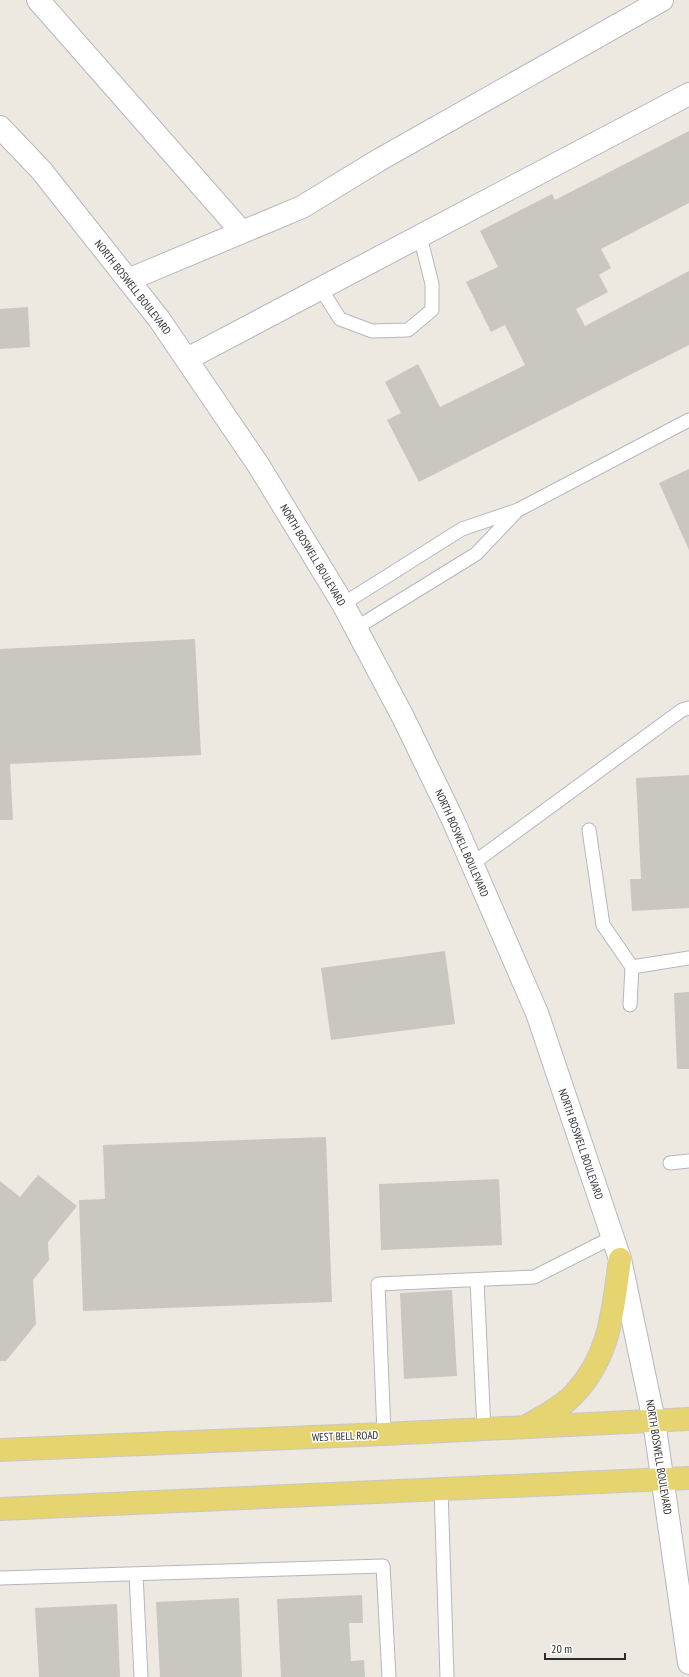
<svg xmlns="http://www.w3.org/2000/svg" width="689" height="1677" font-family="'PT Sans Narrow',sans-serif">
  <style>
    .building { fill: #c9c7bf }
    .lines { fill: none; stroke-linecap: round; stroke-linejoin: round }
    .lane-casing { stroke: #b5b6bf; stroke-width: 15 }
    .street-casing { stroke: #b5b6bf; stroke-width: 24 }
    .secondary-casing { stroke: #b5b6bf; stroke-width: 24 }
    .primary-casing { stroke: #c8c8c8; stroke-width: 24 }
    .lane { stroke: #fff; stroke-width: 13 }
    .street { stroke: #fff; stroke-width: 22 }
    .secondary { stroke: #fff; stroke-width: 22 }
    .primary { stroke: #e5d46f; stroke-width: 22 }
    .labels { text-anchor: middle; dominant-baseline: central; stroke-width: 3; stroke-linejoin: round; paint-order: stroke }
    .street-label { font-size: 11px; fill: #2d2d2d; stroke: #fff }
  </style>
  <rect width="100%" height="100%" fill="#ede9e1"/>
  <path class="building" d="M689,131V203L601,249L611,268L599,275L608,292L576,309L585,326L689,271V345L419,482L387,420L401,413L385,382L418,364L440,407L525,365L505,325L491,332L466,282L498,267L480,231L552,194L555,200Z
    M28,307L30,347L0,349V309Z
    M689,469V550L659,483Z
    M195,639L201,755L10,764L13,820H0V649Z
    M689,775V908L632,911L630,879H641L636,778Z
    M445,951L455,1024L331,1040L321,968Z
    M689,992V1069H677L674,993Z
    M326,1137L332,1302L83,1311L79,1200L105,1199L103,1145Z
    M38,1175L77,1206L48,1242L49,1260L33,1280L36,1324L6,1361H0V1181L20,1197Z
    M499,1179L502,1245L381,1250L379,1184Z
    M452,1290L457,1376L404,1379L400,1293Z
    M362,1595L363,1623H349L351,1661L364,1660L365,1677H281L277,1599Z
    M239,1598L242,1677H160L156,1602Z
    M117,1604L120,1677H39L35,1608Z"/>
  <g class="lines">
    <defs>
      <path id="lane" d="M321,289L340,319L372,331L408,330L432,310V284L420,236
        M343,604L462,529L518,510L689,420
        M356,628L476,554L515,513
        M589,830L603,925L632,967
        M472,864L682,710L689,708
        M630,1005L632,967L689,958
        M670,1163L689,1161
        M477,1280L484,1430
        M384,1434L378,1284L534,1277L613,1237
        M441,1489L447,1677
        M136,1574L141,1677
        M0,1578L383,1566L389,1677"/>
      <path id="street" d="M38,0L242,232
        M128,280L302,207L379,160L662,0
        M187,359L689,94"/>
      <path id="secondary" d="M0,127L41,170L159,319L259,466L343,604L403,717L453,820L537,1013L620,1259L654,1421L689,1663"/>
      <path id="primary" d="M527,1426C543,1416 563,1407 575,1393C611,1355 613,1308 620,1259
        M0,1450L384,1434L689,1419
        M0,1509L689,1478"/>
    </defs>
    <use href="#lane" class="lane-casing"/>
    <use href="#street" class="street-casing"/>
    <use href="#secondary" class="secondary-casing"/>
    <use href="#primary" class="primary-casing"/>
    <use href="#lane" class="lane"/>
    <use href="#street" class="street"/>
    <use href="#secondary" class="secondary"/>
    <use href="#primary" class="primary"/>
  </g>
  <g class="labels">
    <g class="street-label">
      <text transform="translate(133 287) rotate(52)">NORTH BOSWELL BOULEVARD</text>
      <text transform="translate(313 555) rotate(59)">NORTH BOSWELL BOULEVARD</text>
      <text transform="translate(462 843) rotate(66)">NORTH BOSWELL BOULEVARD</text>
      <text transform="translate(581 1144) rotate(71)">NORTH BOSWELL BOULEVARD</text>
      <text transform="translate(345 1436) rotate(-2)">WEST BELL ROAD</text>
      <text transform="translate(659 1457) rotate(81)">NORTH BOSWELL BOULEVARD</text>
    </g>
  </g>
  <path d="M545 1653v6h80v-6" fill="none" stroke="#2d2d2d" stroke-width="2"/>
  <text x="551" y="1653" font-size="12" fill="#2d2d2d" stroke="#ffffff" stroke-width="3" paint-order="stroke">20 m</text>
</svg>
